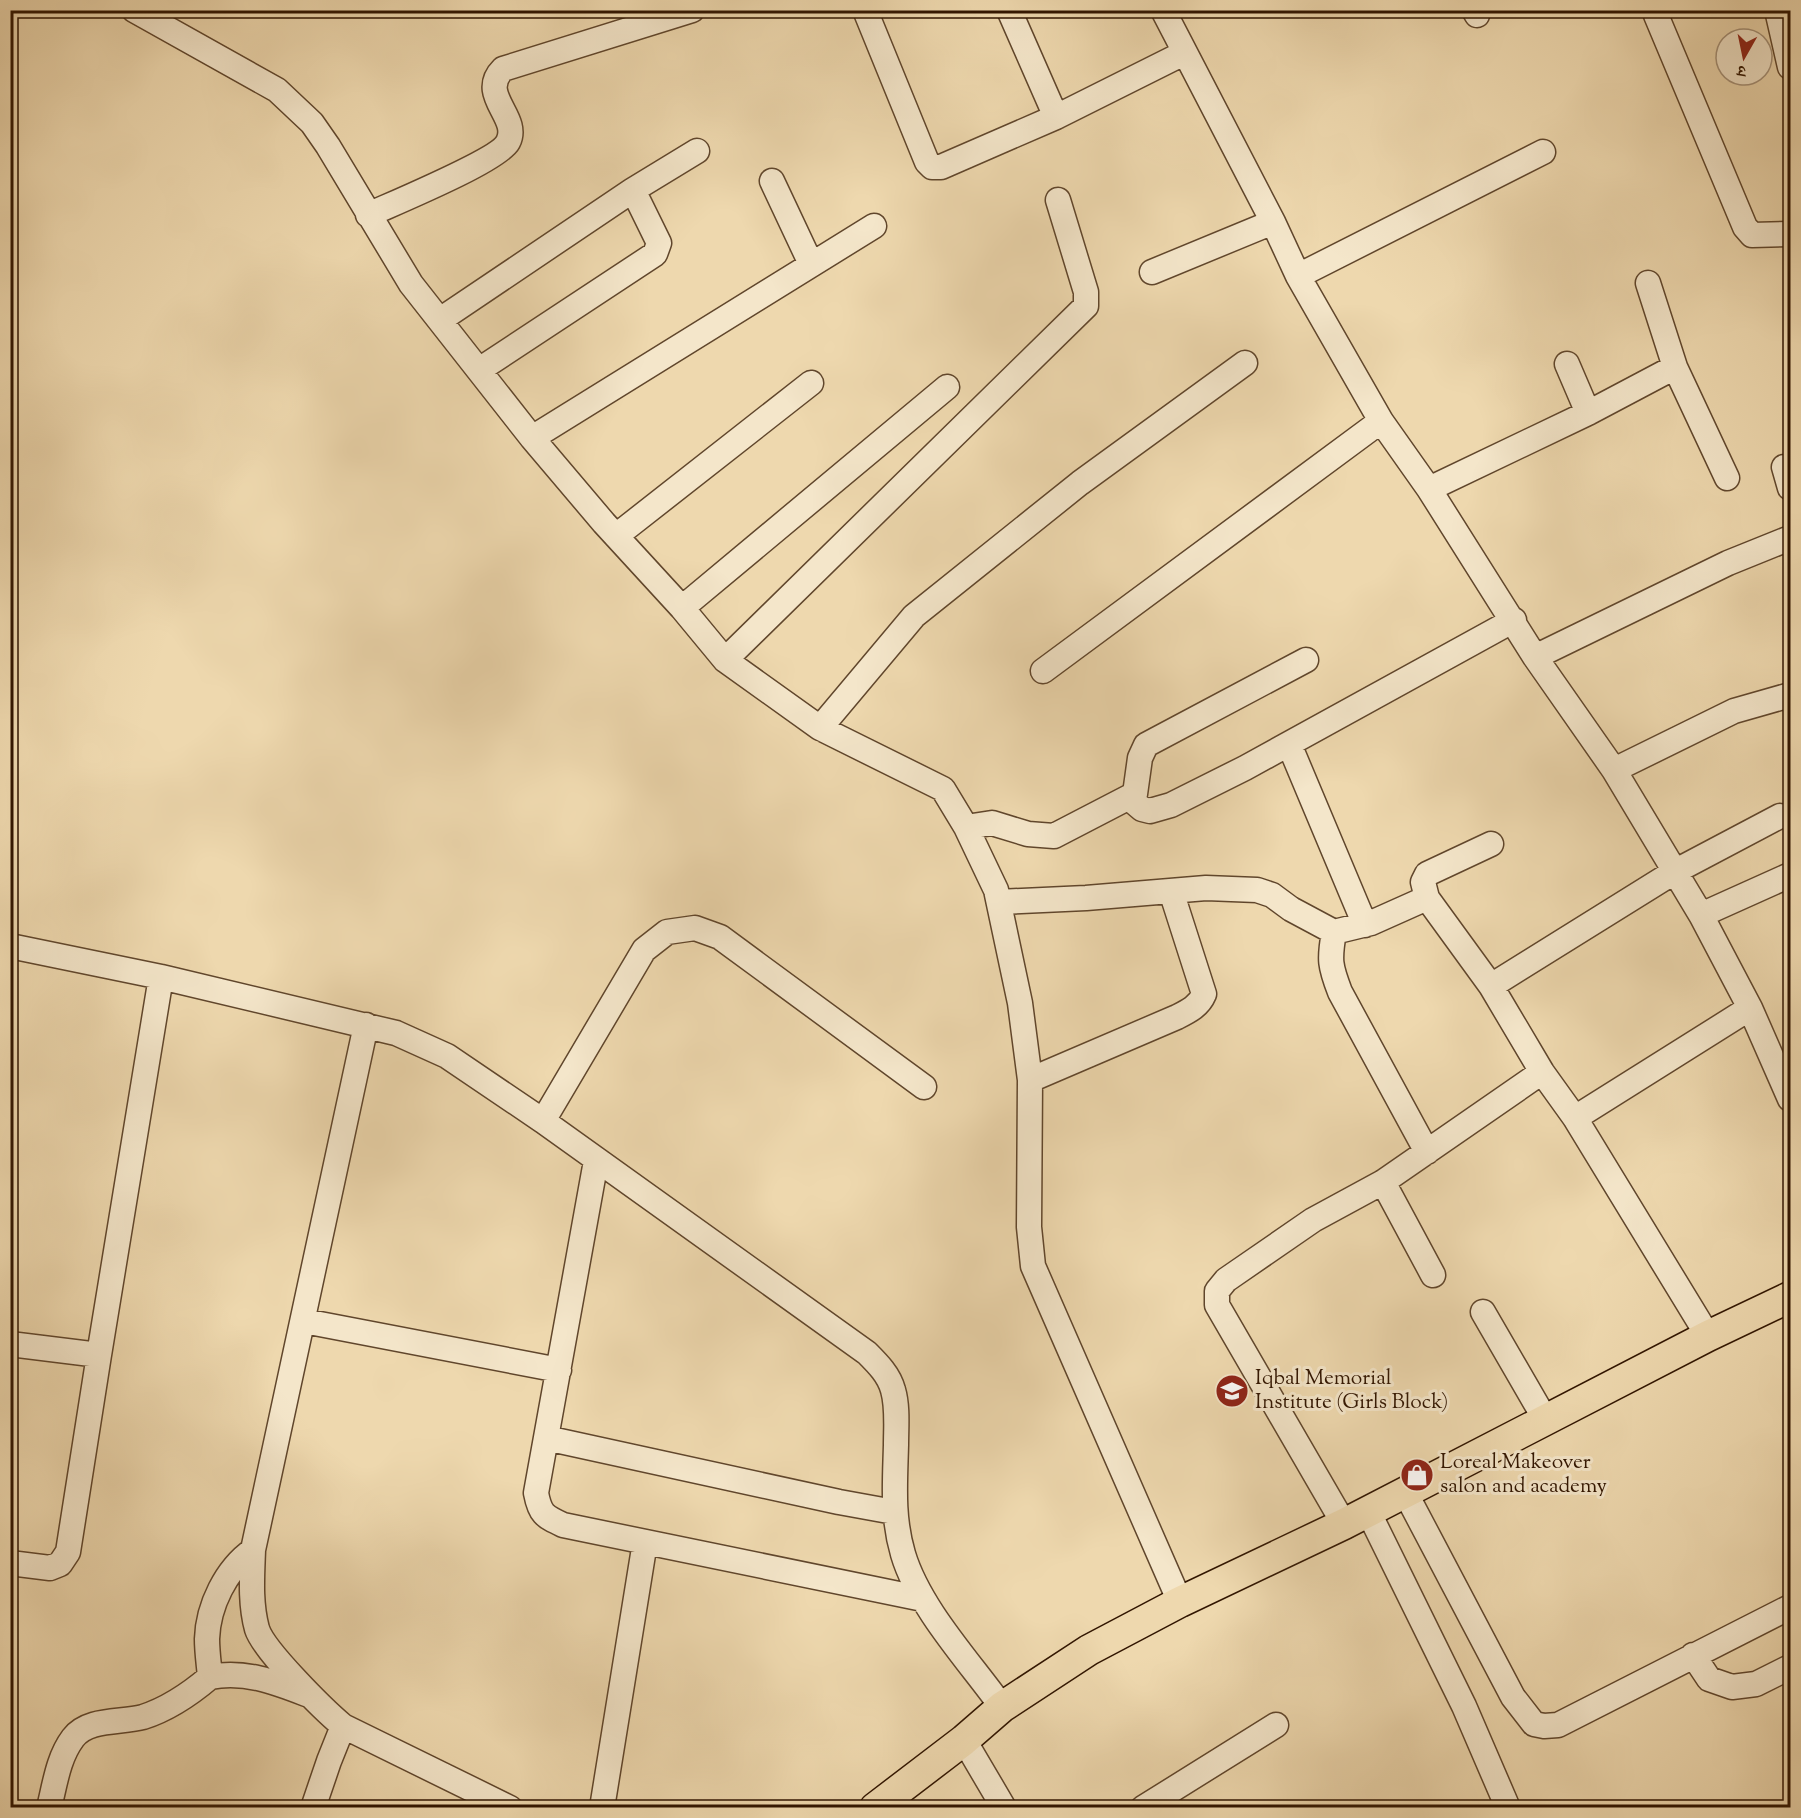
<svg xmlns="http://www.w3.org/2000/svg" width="1801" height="1818" font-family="'Sorts Mill Goudy','Noto Serif Devanagari',serif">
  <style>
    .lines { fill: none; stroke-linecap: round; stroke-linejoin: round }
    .minor-casing { stroke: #60462c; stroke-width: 27 }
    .major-casing { stroke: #311500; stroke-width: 33 }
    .minor { stroke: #f4e6ca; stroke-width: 24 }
    .major { stroke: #eed8ae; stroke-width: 30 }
    .labels { text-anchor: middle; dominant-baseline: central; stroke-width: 6; stroke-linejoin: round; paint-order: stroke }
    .poi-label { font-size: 21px; fill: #311500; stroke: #f4e6ca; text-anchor: start }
  </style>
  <rect width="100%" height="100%" fill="#eed8ae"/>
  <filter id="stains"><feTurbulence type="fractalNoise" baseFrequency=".00333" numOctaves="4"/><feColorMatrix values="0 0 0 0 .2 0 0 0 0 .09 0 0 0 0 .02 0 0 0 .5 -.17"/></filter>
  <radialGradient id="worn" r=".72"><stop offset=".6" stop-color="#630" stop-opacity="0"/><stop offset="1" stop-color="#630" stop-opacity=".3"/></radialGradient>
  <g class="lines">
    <defs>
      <path id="minor" d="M134,10L277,90L312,123L328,146L411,284L532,438L604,523L682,608L725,660L820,728L943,789L966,827L996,890L1020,1003L1030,1080L1029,1227L1033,1266L1180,1602
        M865,10L927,162L932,167H941L1056,117L1184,53
        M1009,10L1056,117
        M1163,10L1273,222L1298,276L1381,421L1429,489L1535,657L1614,770L1701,915L1750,1008L1790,1099
        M1474,10L1477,15
        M1777,10L1790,67
        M1656,15L1745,227L1752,235L1790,234
        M772,181L811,264
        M368,215C392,204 499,160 508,142C521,117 477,95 503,69L692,10
        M1152,272L1273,222
        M1298,276L1543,152
        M440,320L633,190L697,151
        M1567,364L1588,413
        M1675,367L1727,478
        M479,370L655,254L659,243L633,190
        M532,438L874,226
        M1784,467L1790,488
        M1429,489L1588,413L1675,367L1648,283
        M616,536L811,383
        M682,608L947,387
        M1535,657L1728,563L1790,538
        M725,660L1086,306V292L1058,200
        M1043,671L1381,421
        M820,728L914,616L1080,483L1245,363
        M1289,744L1365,925
        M1614,770L1734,711L1790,695
        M1129,798L1142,809L1150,811L1171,805L1245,768L1514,620
        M966,827L992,823L1028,834L1054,836L1135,794L1140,758L1146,745L1306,660
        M1491,844L1427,874L1423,882L1427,898L1491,986L1542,1072L1575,1118L1708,1336
        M999,902L1086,898L1206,888L1257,890L1272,895L1291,909L1334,932L1371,923L1427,898
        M1701,915L1790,875
        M1334,932C1329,960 1330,966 1340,992L1427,1152
        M10,946L161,977
        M1491,986L1674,872L1780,816
        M366,1025L253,1550C252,1577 250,1603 257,1629C264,1651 324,1710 343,1726L510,1808
        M1030,1080L1177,1017C1189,1011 1199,1006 1204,994L1171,891
        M1575,1118L1750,1008
        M543,1121L644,950L667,932L695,928L720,937L924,1087
        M596,1161L536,1493C540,1514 544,1516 563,1525L923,1599
        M1383,1182L1433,1275
        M1483,1312L1545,1419
        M304,1321L559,1370
        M10,1344L99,1355L161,977L396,1033L447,1056L543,1121L867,1353C878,1364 889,1375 893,1390C898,1407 896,1427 896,1445C895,1483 892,1517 903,1554C919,1608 969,1661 1002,1707
        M546,1438L839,1502L894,1512
        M1405,1492L1513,1697L1534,1724L1544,1726L1558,1725L1790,1607
        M1368,1511L1464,1706L1508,1808
        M1344,1524L1217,1305V1291L1226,1280L1313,1220L1383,1182L1542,1072
        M10,1563L50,1568L60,1564L68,1552L99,1355
        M1693,1655L1709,1679L1732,1687L1756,1684L1790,1667
        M210,1677C244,1670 275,1682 306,1694
        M964,1740L1004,1808
        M49,1808C55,1784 58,1758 73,1738C88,1718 121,1723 143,1717C168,1709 190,1694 210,1677C209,1665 207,1652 207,1639C208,1606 226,1569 253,1550
        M313,1808L329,1761L343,1726
        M602,1808L645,1542
        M1143,1808L1276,1725"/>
      <path id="major" d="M875,1808L964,1740L1002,1707L1089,1650L1180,1602L1344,1524L1708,1336L1790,1297"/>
    </defs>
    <use href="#minor" class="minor-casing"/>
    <use href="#major" class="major-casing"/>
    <use href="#minor" class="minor"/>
    <use href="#major" class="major"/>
  </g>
  <defs>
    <symbol id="school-disc" viewBox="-11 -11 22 22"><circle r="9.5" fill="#8f2418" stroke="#f4e6ca"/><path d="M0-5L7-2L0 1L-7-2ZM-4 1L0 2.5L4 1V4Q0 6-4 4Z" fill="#fff"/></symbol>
    <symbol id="shop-disc" viewBox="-11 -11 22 22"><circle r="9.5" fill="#8f2418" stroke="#f4e6ca"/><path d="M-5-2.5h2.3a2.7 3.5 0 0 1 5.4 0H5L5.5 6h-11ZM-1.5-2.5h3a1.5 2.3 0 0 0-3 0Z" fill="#fff"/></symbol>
  </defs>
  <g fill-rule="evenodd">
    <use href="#school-disc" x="1213" y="1372" width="38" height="38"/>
    <use href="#shop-disc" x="1398" y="1456" width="38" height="38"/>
  </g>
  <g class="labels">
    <g class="poi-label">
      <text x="1255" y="1379">Iqbal Memorial<tspan x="1255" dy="24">Institute (Girls Block)</tspan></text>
      <text x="1440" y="1463">Loreal Makeover<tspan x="1440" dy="24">salon and academy</tspan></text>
    </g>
  </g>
  <rect width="1801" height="1818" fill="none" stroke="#eed8ae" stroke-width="36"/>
  <rect x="12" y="12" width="1777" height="1794" fill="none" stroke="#311500" stroke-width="3"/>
  <rect x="18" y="18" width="1765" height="1782" fill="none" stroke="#311500" stroke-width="1.5"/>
  <g transform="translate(1744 57) rotate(189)"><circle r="28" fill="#f4e6ca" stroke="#a69279" stroke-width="1.5"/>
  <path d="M0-4.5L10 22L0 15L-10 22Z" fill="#8f2418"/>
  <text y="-9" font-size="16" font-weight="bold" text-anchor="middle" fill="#311500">उ</text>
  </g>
  <rect width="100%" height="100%" filter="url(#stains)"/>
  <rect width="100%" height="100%" fill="url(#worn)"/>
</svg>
